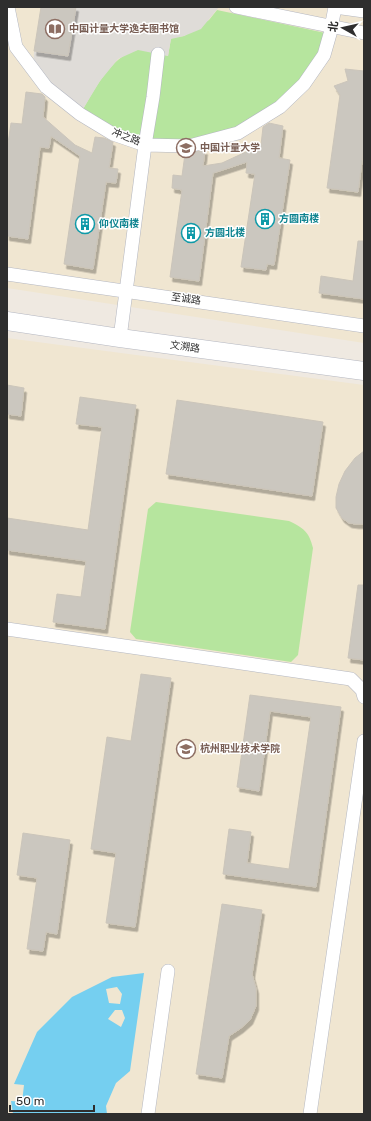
<svg xmlns="http://www.w3.org/2000/svg" width="371" height="1121" font-family="Rubik,'Noto Sans SC',sans-serif">
  <style>
    .education { fill: #f0e6d1 }
    .green { fill: #b6e59e }
    .plaza { fill: #dfdcd8 }
    .water { fill: #75cff0; fill-rule: evenodd }
    .building { fill: #cbc7bf; stroke: #cbc5ba; filter: url(#shadow) }
    .lines { fill: none; stroke-linecap: round; stroke-linejoin: round }
    .street-casing { stroke: #b4b7c1; stroke-width: 14 }
    .secondary-casing { stroke: #b4b7c1; stroke-width: 19 }
    .street { stroke: #fff; stroke-width: 13 }
    .secondary { stroke: #fff; stroke-width: 18 }
    .labels { text-anchor: middle; dominant-baseline: central; stroke-width: 3; stroke-linejoin: round; paint-order: stroke }
    .education-label { font-size: 10px; font-weight: bold; fill: #785e54; stroke: #fff; text-anchor: start }
    .street-label { font-size: 10px; fill: #2e2e2e; stroke: #fff }
    .culture-label { font-size: 10px; font-weight: bold; fill: #0d838f; stroke: #fff; text-anchor: start }
  </style>
  <defs>
    <filter id="shadow"><feDropShadow dx="2.5" dy="4.5" stdDeviation="0" flood-color="#0004"/></filter>
  </defs>
  <rect width="100%" height="100%" fill="#efe9e1"/>
  <path class="education" d="M7,7H364V343L7,288Z
    M7,338L364,385V1114H7Z"/>
  <path class="green" d="M217,10L330,34L304,84L238,133L189,146L145,145L80,114C93,93 111,55 137,50C144,49 161,54 168,56L171,38L184,36L209,20Z
    M156,502L289,521C304,528 309,532 313,548L298,655L291,662L136,639L130,632L148,509Z"/>
  <path class="plaza" d="M76,7H219L201,29L184,36L171,39L168,56L138,50L118,59L100,81L80,114L33,70L34,51L68,56Z"/>
  <path class="water" d="M144,973L130,1071L116,1083L106,1106L107,1114H13L11,1101L22,1102L24,1085L14,1084L37,1032L72,997L112,977ZM117,987L122,994L120,1004L109,1003L106,989ZM115,1010H122L125,1018L121,1027L108,1019Z"/>
  <path class="building" d="M41,7H76L68,56L34,51Z
    M345,69L364,71V146L358,192L327,188L340,95L334,86L348,81Z
    M26,92L42,94L45,97L43,117L75,145L92,153L95,137L104,138L113,142L109,168L118,169L116,183L106,182L93,269L64,264L80,156L51,136L49,148L40,147L28,239L7,236V150L11,123L22,124Z
    M269,123L283,126L279,158L290,160L274,265L267,264L266,270L241,267L255,174L246,173L247,162L213,173L199,281L170,277L182,190L172,188L173,175L182,176L185,154L205,150L203,166L222,163L261,145L263,127Z
    M358,241H364V299L319,293L321,276L353,281Z
    M7,385L24,388L21,416L7,414Z
    M80,397L136,405L105,629L53,622L57,594L81,597L86,561L7,550V518L88,530L102,427L76,424Z
    M177,400L323,422L312,496L166,474Z
    M364,451V524H356L349,523L342,518L336,508V497L339,484L345,471L355,458Z
    M358,585H364V660L348,658Z
    M141,674L171,678L135,927L106,923L116,853L91,849L107,737L131,741Z
    M250,695L341,707L316,887L223,874L229,829L251,832L247,863L289,869L311,717L270,711L259,791L237,787Z
    M23,833L70,840L57,934L46,932L43,951L27,949L37,878L17,875Z
    M222,904L262,910L252,974L256,989V1006L250,1020L241,1028L229,1036L222,1078L196,1074Z"/>
  <g class="lines">
    <defs>
      <path id="street" d="M8,7L16,47L46,87L80,114L113,134L145,145L189,146L238,133L280,107L304,84L324,55L330,34L335,7
        M236,7L364,33
        M335,7L364,11
        M7,274L364,326
        M120,338L145,145L153,97L158,54
        M7,629L351,679L362,690L364,697
        M148,1114L168,971
        M310,1114L364,741"/>
      <path id="secondary" d="M7,321L120,338L364,371"/>
    </defs>
    <use href="#street" class="street-casing"/>
    <use href="#secondary" class="secondary-casing"/>
    <use href="#street" class="street"/>
    <use href="#secondary" class="secondary"/>
  </g>
  <defs>
    <symbol id="library-ring" viewBox="-11 -11 22 22"><circle r="9.5" fill="#fff" stroke="#8d6e63" stroke-width="1.5"/><path d="M-6-4Q-3-5.5-.7-3.5V5Q-3 3-6 4ZM6-4Q3-5.5 .7-3.5V5Q3 3 6 4Z" fill="#8d6e63"/></symbol>
    <symbol id="university-ring" viewBox="-11 -11 22 22"><circle r="9.5" fill="#fff" stroke="#8d6e63" stroke-width="1.5"/><path d="M0-5L7-2L0 1L-7-2ZM-4 1L0 2.5L4 1V4Q0 6-4 4Z" fill="#8d6e63"/></symbol>
    <symbol id="building-ring" viewBox="-11 -11 22 22"><circle r="9.5" fill="#fff" stroke="#0f9aa8" stroke-width="1.5"/><path d="M-4-6H4V6H1V3H-1V6H-4ZM-2.5-4.3h1.7v1.8h-1.7ZM.8-4.3h1.7v1.8H.8ZM-2.5-1h1.7V.8h-1.7ZM.8-1h1.7V.8H.8Z" fill="#0f9aa8"/></symbol>
  </defs>
  <g fill-rule="evenodd">
    <use href="#library-ring" x="44" y="18" width="22" height="22"/>
    <use href="#university-ring" x="175" y="137" width="22" height="22"/>
    <use href="#building-ring" x="254" y="208" width="22" height="22"/>
    <use href="#building-ring" x="74" y="213" width="22" height="22"/>
    <use href="#building-ring" x="180" y="222" width="22" height="22"/>
    <use href="#university-ring" x="175" y="738" width="22" height="22"/>
  </g>
  <g class="labels">
    <g class="education-label">
      <text x="69" y="29">中国计量大学逸夫图书馆</text>
      <text x="200" y="148">中国计量大学</text>
      <text x="200" y="749">杭州职业技术学院</text>
    </g>
    <g class="street-label">
      <text transform="translate(126 137) rotate(21)">冲之路</text>
      <text transform="translate(186 299) rotate(8)">至诚路</text>
      <text transform="translate(185 347) rotate(8)">文溯路</text>
    </g>
    <g class="culture-label">
      <text x="279" y="219">方圆南楼</text>
      <text x="99" y="224">仰仪南楼</text>
      <text x="205" y="233">方圆北楼</text>
    </g>
  </g>
  <rect width="371" height="1121" fill="none" stroke="#2e2e2e" stroke-width="16"/>
  <g transform="translate(343 28) rotate(278)" stroke="#ffffff" stroke-width="3" paint-order="stroke">
  <path d="M0-3L7 15L0 10L-7 15Z" fill="#2e2e2e"/>
  <text y="-6" font-size="11" font-weight="bold" text-anchor="middle" fill="#2e2e2e">北</text>
  </g>
  <path d="M10 1105v6h84v-6" fill="none" stroke="#2e2e2e" stroke-width="2"/>
  <text x="16" y="1105" font-size="12" fill="#2e2e2e" stroke="#ffffff" stroke-width="3" paint-order="stroke">50 m</text>
</svg>
